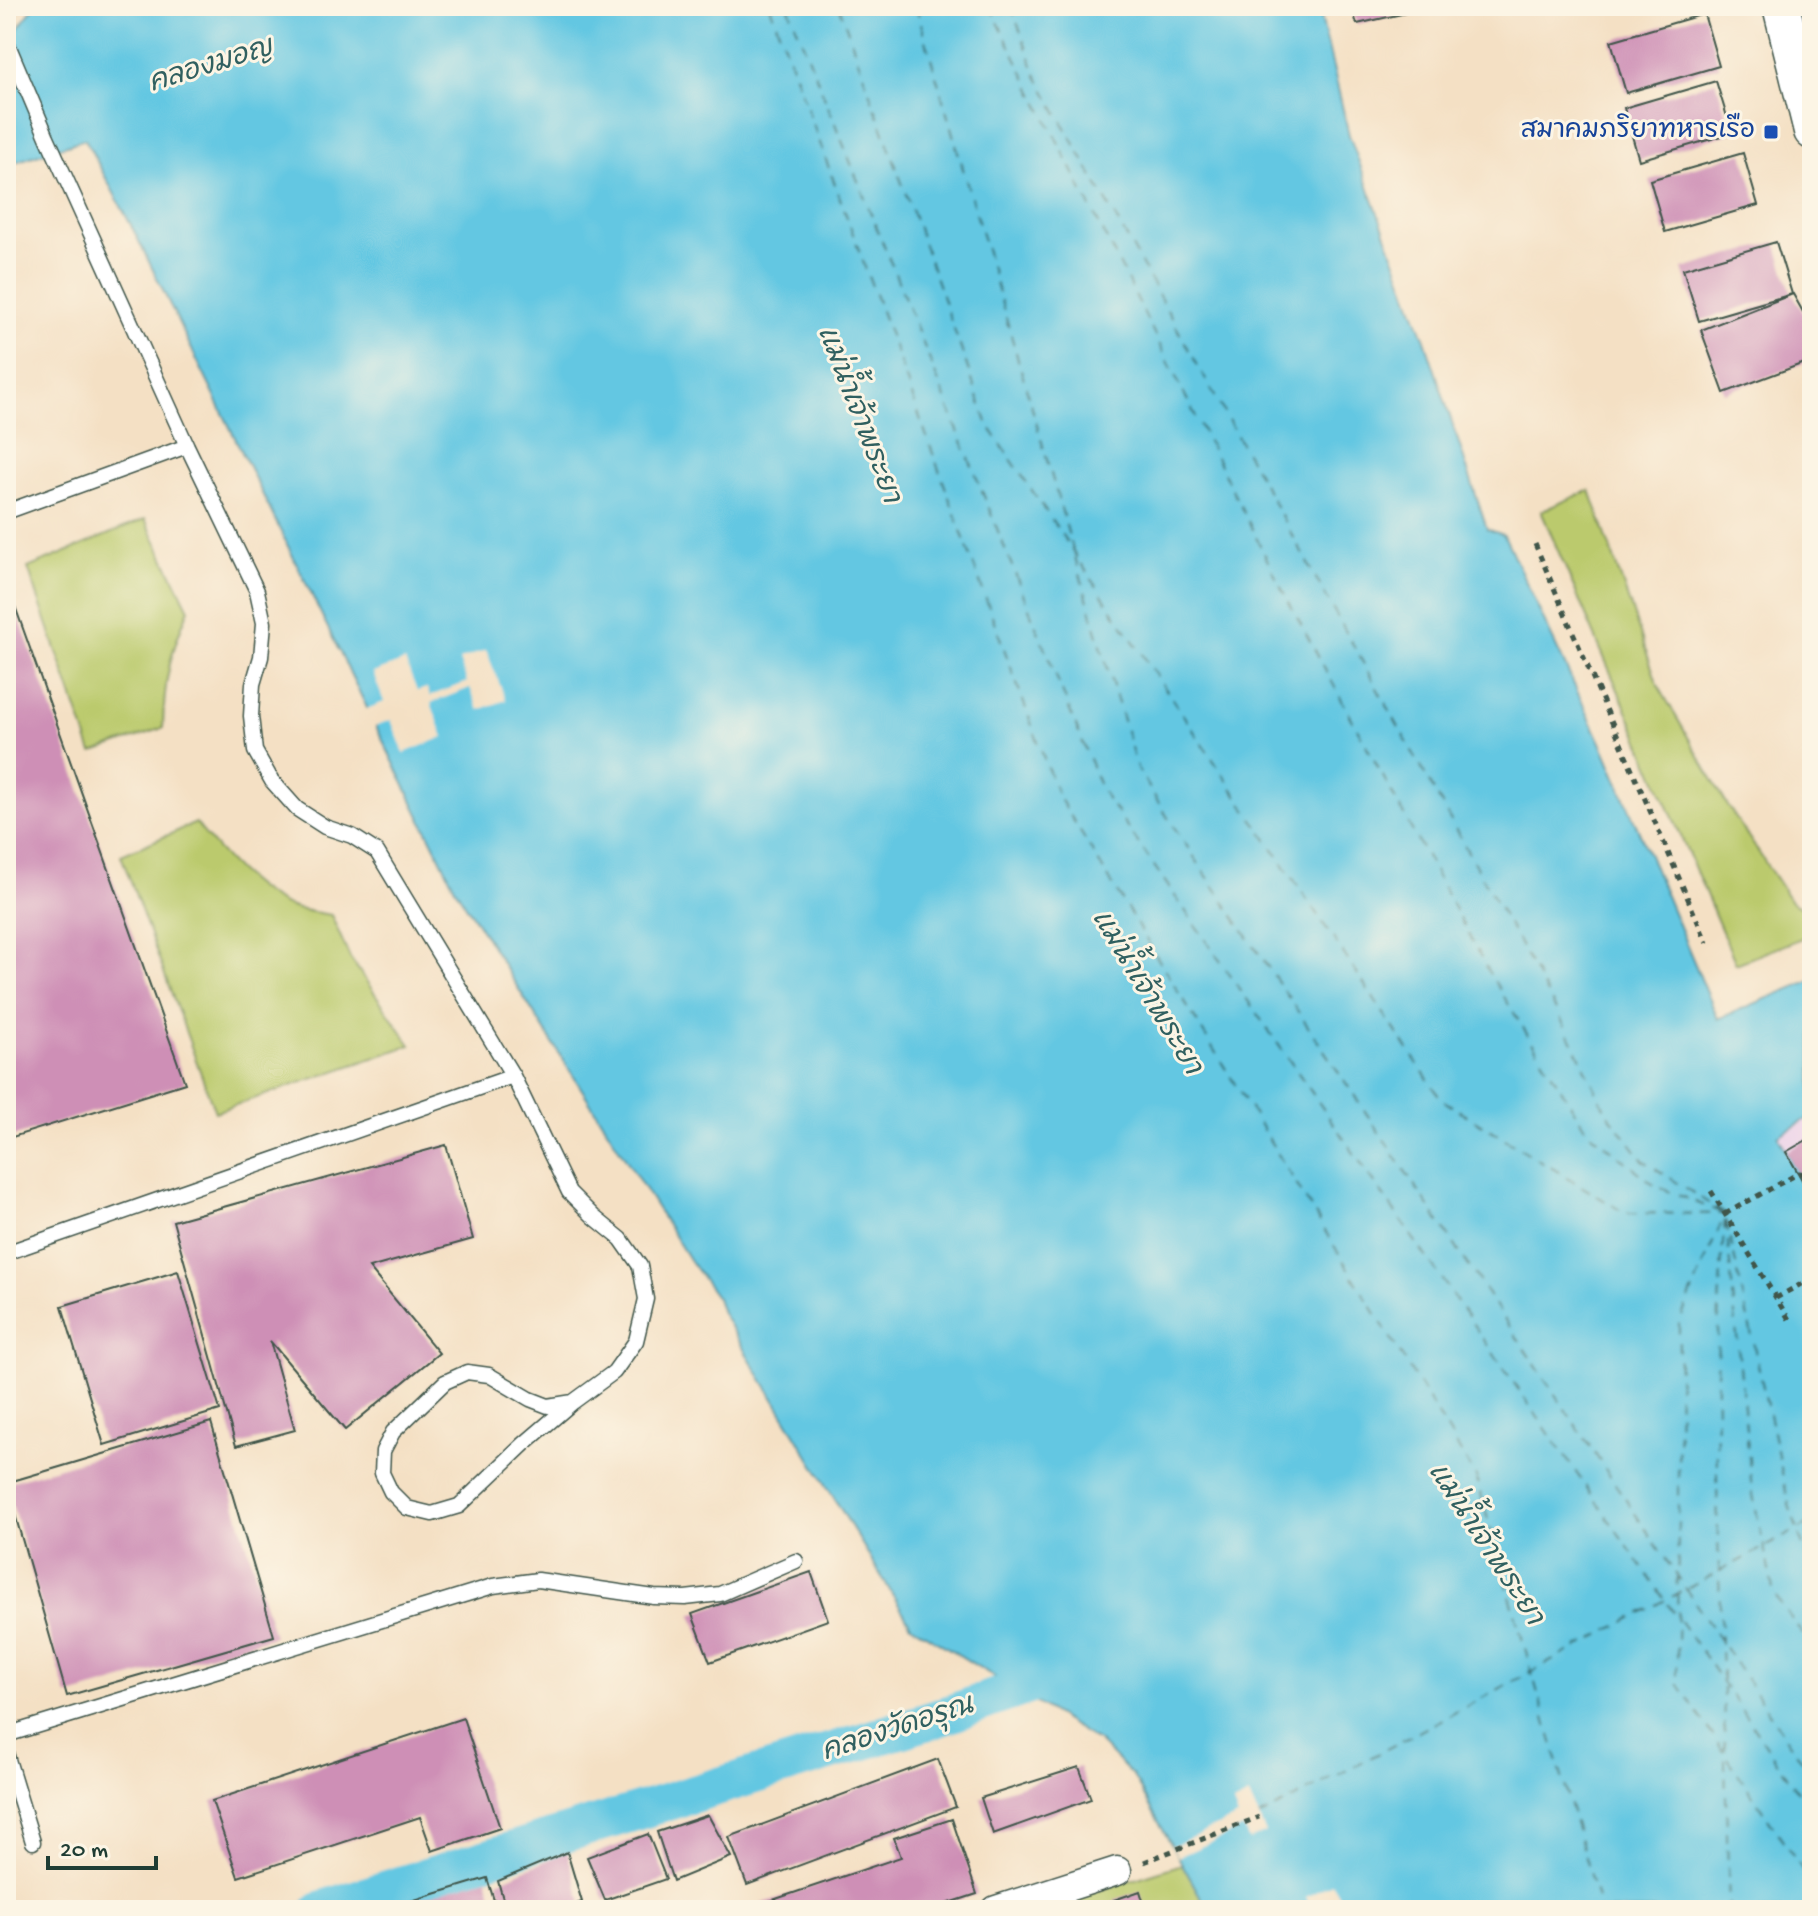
<svg xmlns="http://www.w3.org/2000/svg" width="1818" height="1916" font-family="'Gochi Hand','Playpen Sans Thai',sans-serif">
  <style>
    .built { fill: #ecd1ea }
    .green { fill: #bbca6d; stroke: #6d8450; stroke-width: 2 }
    .water { fill: #64c7e2; stroke: #42828b; stroke-width: 2 }
    .pier { fill: #f4e0c4 }
    .lines { fill: none; stroke-linecap: round; stroke-linejoin: round }
    .canal { stroke: #64c7e2; stroke-width: 38 }
    .ferry { stroke: #306060; stroke-width: 2; stroke-dasharray: 10 8; stroke-linecap: butt }
    .building { fill: #ce8fb6 }
    .service-casing { stroke: #3f554a; stroke-width: 17 }
    .minor-casing { stroke: #3f554a; stroke-width: 31 }
    .tertiary-casing { stroke: #3f554a; stroke-width: 39 }
    .path { stroke: #3f554a; stroke-width: 5; stroke-dasharray: 6 6; stroke-linecap: butt }
    .service { stroke: #fff; stroke-width: 14 }
    .minor { stroke: #fff; stroke-width: 28 }
    .tertiary { stroke: #fff; stroke-width: 36 }
    .transit-dot { fill: #1a4fb4; stroke: #fcf5e5; stroke-width: 3 }
    .labels { text-anchor: middle; dominant-baseline: central; stroke-width: 6; stroke-linejoin: round; paint-order: stroke }
    .transit-label { font-size: 26px; fill: #164399; stroke: #fcf5e5; text-anchor: end }
    .water-label { font-size: 28px; font-style: italic; fill: #306060; stroke: #fcf5e5 }
  </style>
  <rect width="100%" height="100%" fill="#fcf5e5"/>
  <filter id="ink" filterUnits="userSpaceOnUse"><feTurbulence type="fractalNoise" baseFrequency=".0125" numOctaves="2"/><feDisplacementMap in="SourceGraphic" scale="16" xChannelSelector="R" yChannelSelector="G"/><feConvolveMatrix kernelMatrix="1 2 1 2 8 2 1 2 1" color-interpolation-filters="sRGB"/></filter>
  <filter id="wash" filterUnits="userSpaceOnUse"><feTurbulence type="fractalNoise" baseFrequency=".006" numOctaves="4" result="noise"/><feDisplacementMap in="SourceGraphic" scale="32" xChannelSelector="R" yChannelSelector="G"/><feGaussianBlur stdDeviation="1.8" result="paint"/><feColorMatrix in="noise" values="0 0 0 0 0 0 0 0 0 0 0 0 0 0 0 0 0 1.4 0 .05"/><feComposite in="paint" operator="in"/></filter>
  <g filter="url(#wash)">
    <rect width="100%" height="100%" fill="#f4e0c4"/>
    <path class="built" d="M1812,1116V1197L1778,1136Z"/>
    <path class="green" d="M1590,490L1658,685L1726,803L1792,903L1812,913V934L1736,964L1541,511Z
      M145,519L189,609C170,652 164,681 163,728L92,753L28,568Z
      M196,823C219,853 252,891 288,906C300,911 317,912 331,915L350,958L411,1045L215,1112L121,855Z
      M1182,1864L1208,1910H1038Z"/>
    <path class="water" d="M35,6H1339L1340,10L1321,17L1349,135L1425,340L1487,529L1504,535L1605,751L1718,1019L1811,980L1812,983V1116L1778,1136L1812,1197V1910H1208L1133,1776L1099,1742L911,1625L722,1313L717,1298L690,1261L455,888L131,225L85,139L6,165V44Z"/>
    <path class="pier" d="M486,650L506,700L479,710L470,688L431,703L444,737L404,753L391,720L372,727L364,710L384,702L373,673L405,661L417,691L427,688L430,696L467,682L459,660Z
      M1249,1796L1266,1833L1249,1840L1243,1828L1178,1857L1172,1846L1238,1817L1233,1804Z
      M1332,1883L1346,1910H1312L1306,1897Z"/>
    <g class="lines">
      <path class="canal" d="M320,1910L935,1719L1064,1673"/>
      <path class="ferry" d="M770,6L1057,794L1476,1477L1600,1910
        M788,6L1102,791L1676,1616
        M839,6L988,425L1442,1100L1625,1213L1725,1214L1679,1323L1677,1682L1812,1884
        M916,6L1073,550
        M990,6L1283,591L1488,971L1586,1129L1656,1186L1720,1212
        M1011,6L1037,76L1567,1030L1606,1111L1643,1160L1725,1214L1789,1505L1812,1572
        M1075,557L1137,768L1170,821L1812,1777
        M1726,1223L1752,1490L1774,1594L1812,1648
        M1680,1621L1812,1812
        M1722,1680C1718,1526 1711,1373 1725,1219
        M1723,1687L1729,1910
        M1259,1817L1812,1522"/>
    </g>
    <g id="blocks">
      <path class="building" d="M1351,6H1424V9L1357,24Z
        M1704,14L1719,66L1626,93L1611,41Z
        M1716,81L1732,133L1639,160L1624,108Z
        M1743,153L1758,205L1665,232L1650,180Z
        M1776,242L1792,294L1699,321L1683,269Z
        M1793,294L1812,328V360L1724,393L1701,330Z
        M6,581L185,1083L6,1139Z
        M1812,1137V1197L1786,1152Z
        M446,1145L473,1239L369,1268L439,1353L345,1430L270,1341L295,1430L236,1446L173,1221Z
        M178,1271L220,1410L104,1445L62,1306Z
        M211,1422L274,1636L67,1696L6,1483Z
        M811,1572L828,1620L710,1662L692,1614Z
        M463,1718L500,1828L432,1851L420,1817L238,1877L212,1801Z
        M938,1759L956,1807L747,1885L729,1837Z
        M1079,1767L1091,1799L993,1834L981,1798Z
        M708,1815L731,1857L673,1881L657,1832Z
        M952,1819L977,1894L928,1910H743L901,1857L894,1838Z
        M648,1834L666,1879L605,1900L587,1857Z
        M567,1852L582,1902L560,1910H506L498,1881Z
        M487,1878L497,1910H400L398,1905Z
        M1140,1891L1146,1910H1117L1114,1900Z"/>
    </g>
  </g>
  <g filter="url(#ink)">
    <use href="#blocks" fill-opacity="0" stroke="#3f554a" stroke-width="2"/>
    <g class="lines">
      <defs>
        <path id="service" d="M6,40L47,137L187,446L257,591L264,623L261,657L253,684L251,716L255,751L272,781L297,809L325,827L352,836L377,852L513,1076L6,1253
          M6,512L187,446
          M513,1076L569,1192L594,1217L621,1239L640,1266L646,1299L636,1341L614,1372L573,1402L524,1444L459,1506L432,1514L407,1508L391,1492L382,1473L383,1451L393,1432L445,1382L467,1372L489,1375L530,1399L548,1406L573,1402
          M6,1735L493,1586L538,1580L654,1597L685,1598L720,1594L796,1561
          M6,1753L33,1842"/>
        <path id="minor" d="M996,1910L1117,1871"/>
        <path id="tertiary" d="M1781,6L1812,131"/>
      </defs>
      <use href="#service" class="service-casing"/>
      <use href="#minor" class="minor-casing"/>
      <use href="#tertiary" class="tertiary-casing"/>
      <path class="path" d="M1535,544L1707,943
        M1711,1191L1790,1321
        M1725,1214L1799,1173L1812,1175
        M1776,1298L1812,1278
        M1144,1862L1259,1817"/>
      <use href="#service" class="service"/>
      <use href="#minor" class="minor"/>
      <use href="#tertiary" class="tertiary"/>
    </g>
  </g>
  <rect class="transit-dot" x="1763" y="124" width="16" height="16" rx="4"/>
  <g class="labels">
    <g class="transit-label">
      <text x="1755" y="132">สมาคมภริยาทหารเรือ</text>
    </g>
    <g class="water-label">
      <text transform="translate(211 67) rotate(-17)">คลองมอญ</text>
      <text transform="translate(857 415) rotate(69)">แม่น้ำเจ้าพระยา</text>
      <text transform="translate(1145 993) rotate(59)">แม่น้ำเจ้าพระยา</text>
      <text transform="translate(1484 1545) rotate(57)">แม่น้ำเจ้าพระยา</text>
      <text transform="translate(898 1730) rotate(-18)">คลองวัดอรุณ</text>
    </g>
  </g>
  <rect width="1818" height="1916" fill="none" stroke="#fcf5e5" stroke-width="32"/>
  <path d="M48 1856v12h108v-12" fill="none" stroke="#1f3d34" stroke-width="4"/>
  <text x="60" y="1856" font-size="24" fill="#1f3d34" stroke="#fcf5e5" stroke-width="6" paint-order="stroke">20 m</text>
</svg>
